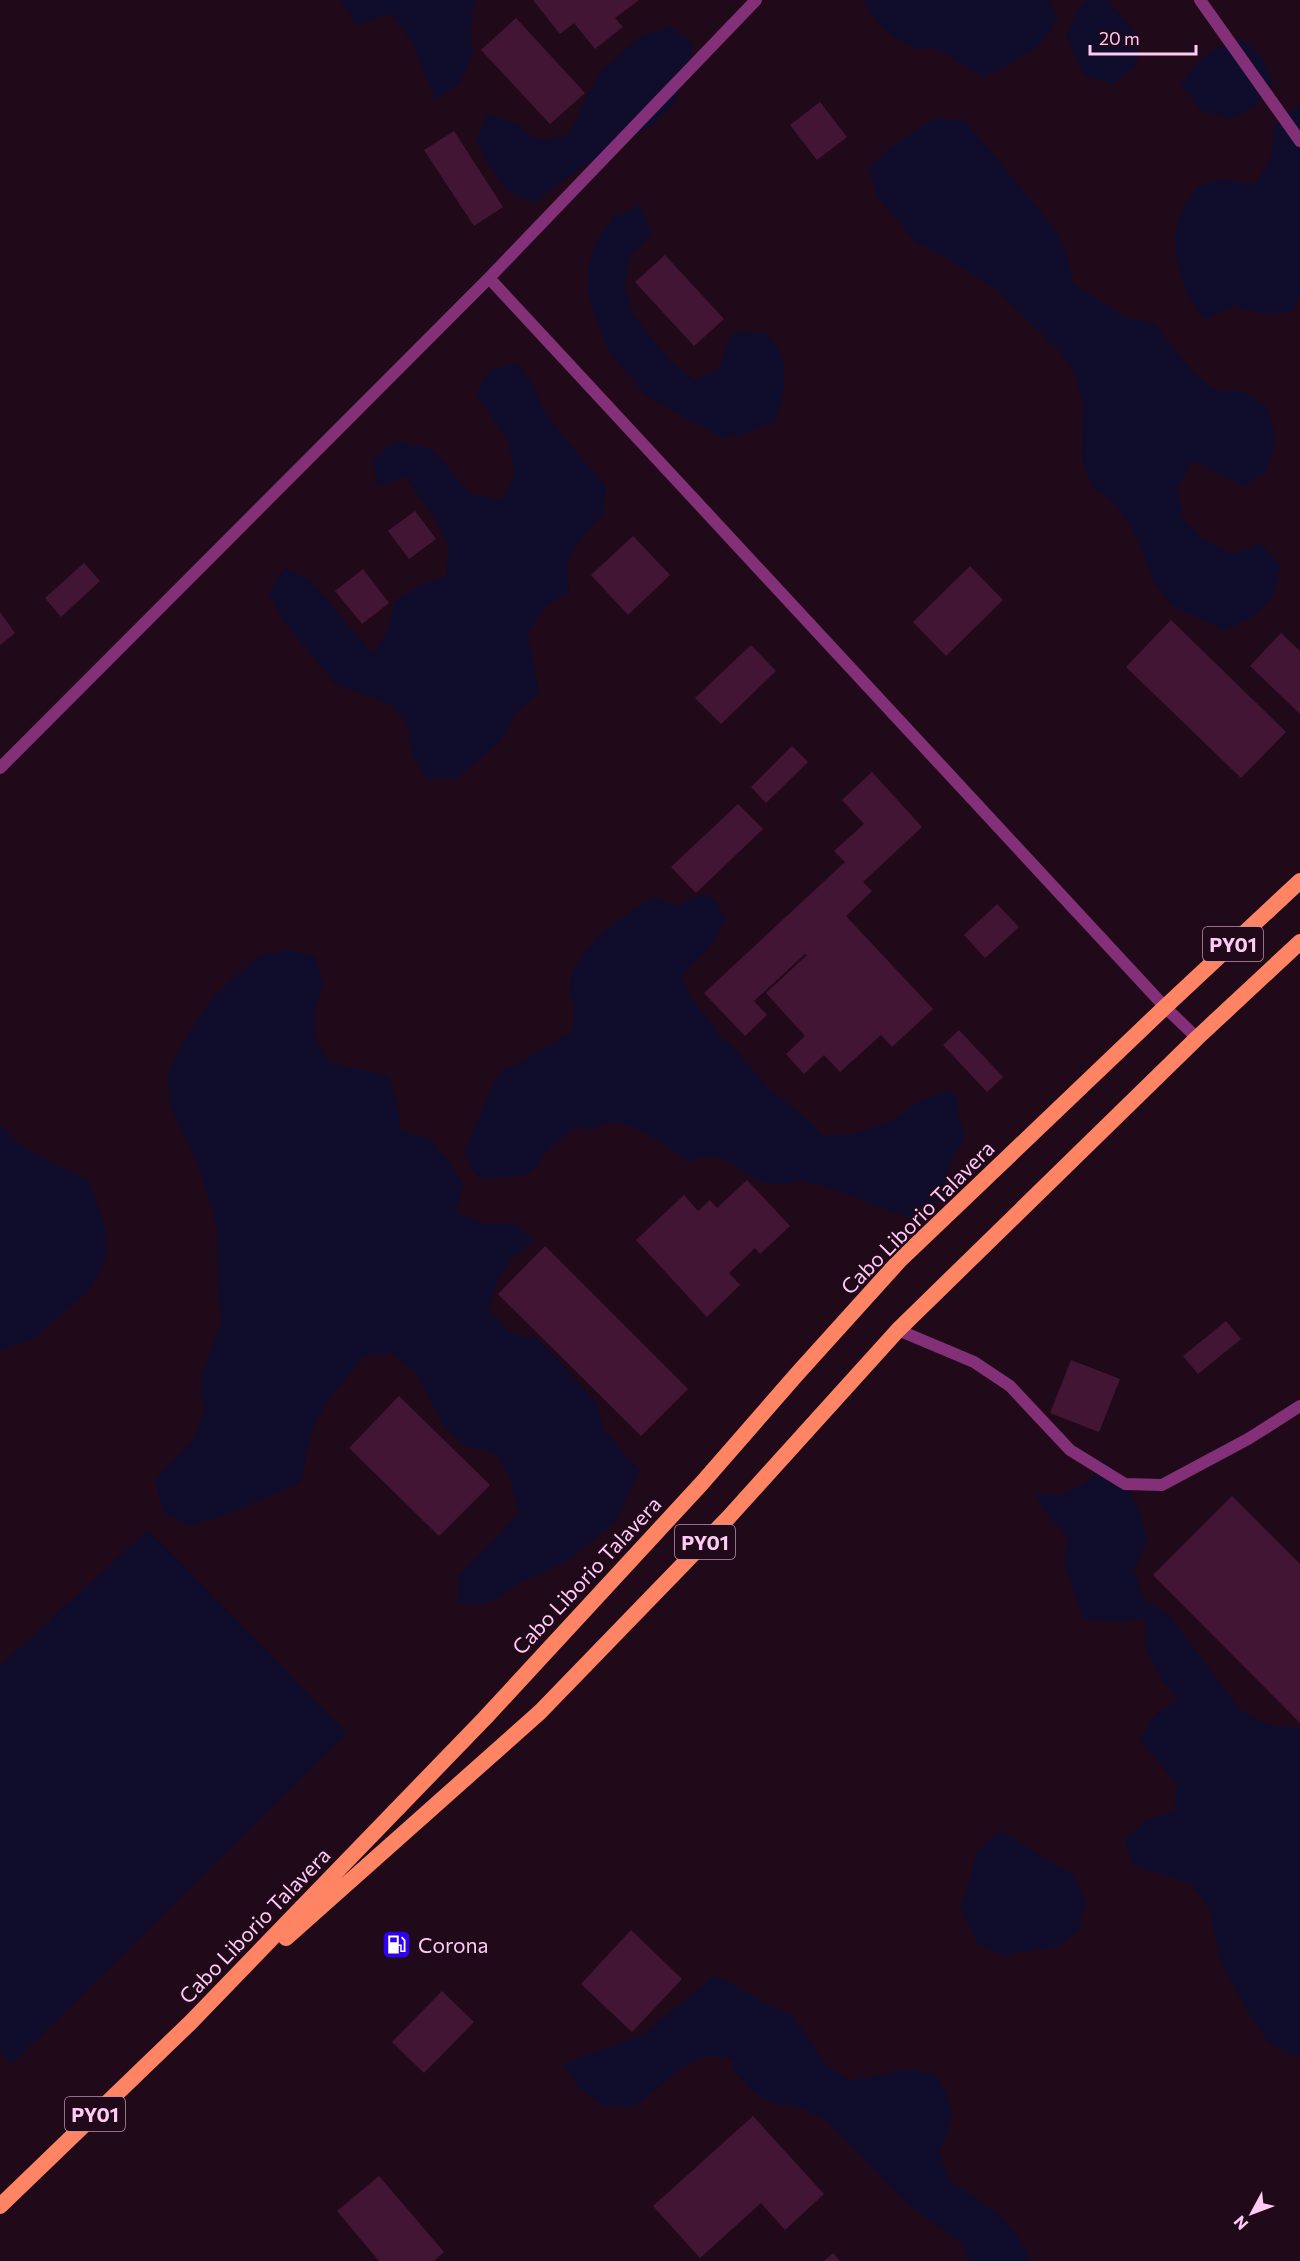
<svg xmlns="http://www.w3.org/2000/svg" width="1300" height="2261" font-family="Commissioner,sans-serif">
  <style>
    .green { fill: #0f0d2b }
    .building { fill: #431535 }
    .lines { fill: none; stroke-linecap: round; stroke-linejoin: round }
    .service { stroke: #843079; stroke-width: 12 }
    .minor { stroke: #843079; stroke-width: 12 }
    .trunk { stroke: #ff8464; stroke-width: 16 }
    .labels { text-anchor: middle; dominant-baseline: central; stroke-width: 5; stroke-linejoin: round; paint-order: stroke }
    .shield { fill: #200a1a; stroke: #bc90b3; stroke-width: 1.5 }
    .shield-label { font-size: 20px; font-weight: bold; fill: #ffcaf4 }
    .street-label { font-size: 21px; fill: #ffcaf4; stroke: #200a1a }
    .poi-label { font-size: 21px; fill: #ffcaf4; stroke: #200a1a; text-anchor: start }
  </style>
  <rect width="100%" height="100%" fill="#200a1a"/>
  <path class="green" d="M340,0H475L470,27L472,55L460,83L435,100L412,42L390,14L357,25Z
    M864,0H1049C1076,34 1009,64 985,77C968,70 954,56 937,49C931,47 924,50 918,49C896,43 871,21 864,0Z
    M1089,0H1108L1139,37L1136,66L1112,84L1084,76L1066,37L1078,8Z
    M670,26L694,45L675,103L654,124L579,169L533,204L506,189L489,166L477,141L486,114L514,122L539,140L568,135L599,73L642,35Z
    M1241,39L1262,56L1273,84L1254,107L1229,119L1200,110L1181,85C1199,57 1209,49 1241,39Z
    M1300,107V296L1292,312L1262,314L1235,306L1204,319L1188,296L1178,267L1175,237L1182,209L1200,184L1227,179L1255,184L1271,158L1274,127L1294,108Z
    M934,118L965,121L1052,225L1067,253L1073,283L1126,318L1153,322L1190,369L1214,390L1243,391L1267,406L1276,439L1267,470L1244,486L1193,461L1177,487L1183,518L1205,541L1232,553L1260,543L1281,566L1273,596L1252,618L1225,630L1172,606L1154,583L1132,527L1116,505L1093,487L1082,460L1083,402L1075,374L1057,349L995,288L919,242V247L876,194L869,169L888,149Z
    M641,205L651,235L630,255L625,285L633,315L672,362L694,381L720,368L728,341L737,331L767,333L784,358V390L777,420L750,432L721,438L647,396L609,352L588,297V268L597,240L614,216Z
    M518,363L534,388L547,417L606,486L603,515L583,536L567,561L569,592L545,607L528,633L539,693L516,713L502,739L457,779H427L412,756L408,726L392,705L335,684L282,619L269,593L285,568L311,581L373,654L388,629L395,601L419,585L446,576L449,548L437,522L405,476L377,487L373,459L396,441L432,449L472,495L503,499L515,474L509,441L476,395L489,370Z
    M707,894L718,904L726,919C719,932 712,946 701,956C693,964 687,968 681,978L695,1003L712,1024L719,1036L730,1044L770,1090L804,1116L824,1136L853,1134L881,1125L895,1119L921,1100L949,1089L958,1100V1115L963,1128L962,1144L952,1157L944,1184L932,1211L920,1219L906,1217C874,1206 839,1189 806,1182C796,1180 785,1185 774,1184C739,1180 732,1145 689,1161C669,1149 631,1118 607,1123C601,1124 594,1128 589,1130L577,1125L544,1153L538,1165L526,1175L481,1179L470,1167L464,1152L494,1083L503,1069L517,1064L571,1032C579,1009 570,1006 570,987C572,949 624,916 652,897L680,905L692,897Z
    M287,949L315,956L324,983L315,1010L316,1039L330,1062L388,1076L397,1102L401,1130L429,1138L448,1161L464,1185L456,1212L485,1224H514L535,1241L512,1258L497,1282L489,1309L509,1332L538,1339L597,1403L604,1430L640,1471L615,1522L569,1560L516,1585L491,1603L458,1604V1576L500,1534L518,1512L511,1480L496,1454L464,1446L445,1428L416,1373L392,1354L364,1356L328,1400L313,1427L300,1483L217,1518L188,1526L163,1512L156,1480L194,1438L204,1411L200,1378L222,1322L218,1291L217,1226L198,1166L170,1105L168,1075L181,1045L215,994L259,956Z
    M0,1124L22,1146L89,1181L104,1223L106,1249L104,1264L89,1290L33,1339L0,1351Z
    M1106,1461L1126,1483L1140,1513L1147,1542L1134,1570L1143,1598L1168,1614L1241,1711L1268,1724L1300,1729V2055L1294,2056L1268,2042L1253,2020L1221,1964L1209,1907L1188,1882L1132,1865L1125,1839L1148,1819L1175,1812L1176,1783L1139,1739L1155,1715L1178,1699L1158,1674L1145,1647L1146,1618L1115,1622L1084,1619L1064,1565L1068,1537L1049,1516L1033,1492L1063,1495L1086,1482Z
    M148,1530L347,1733L12,2064L0,2052V1666Z
    M1000,1830L1073,1875L1086,1900L1079,1929L1059,1947L1002,1955L978,1943L961,1910L977,1851Z
    M715,1975L794,2018L827,2065L850,2081L906,2069L935,2074C956,2107 955,2118 939,2153L949,2180L995,2211L1014,2231L1029,2256V2261H969L962,2244L911,2207L827,2121L801,2108L771,2102L755,2093L734,2070L733,2059L705,2056L679,2069L635,2107L604,2106L580,2089L563,2064L645,2033Z"/>
  <path class="building" d="M533,0H639L615,18L623,27L595,49L574,23L560,34Z
    M516,18L585,93L550,124L481,50Z
    M820,102L847,137L817,160L790,125Z
    M454,131L503,207L474,226L424,150Z
    M665,255L724,319L694,346L635,282Z
    M415,511L436,539L409,559L388,531Z
    M633,536L670,575L628,615L591,575Z
    M84,563L100,581L61,617L45,598Z
    M970,566L1003,600L946,656L913,622Z
    M363,569L389,603L362,624L335,591Z
    M0,612L15,633L0,645Z
    M1171,620L1286,732L1241,778L1126,667Z
    M1281,633L1300,651V714L1250,666Z
    M751,645L776,671L721,724L695,698Z
    M792,746L808,762L766,803L751,787Z
    M872,772L922,827L863,882L872,891L846,916L933,1009L892,1047L881,1035L840,1072L824,1055L804,1074L786,1054L805,1036L766,993L807,955L805,954L754,1001L767,1015L745,1036L704,993L845,862L834,851L864,824L842,800Z
    M738,804L763,829L696,893L671,867Z
    M997,904L1019,927L985,958L964,935Z
    M959,1030L1003,1077L987,1092L943,1045Z
    M747,1180L790,1226L760,1254L755,1248L729,1273L740,1285L707,1317L636,1240L684,1195L698,1211L710,1200L717,1208Z
    M545,1246L688,1389L641,1436L498,1294Z
    M1226,1321L1241,1339L1198,1374L1183,1356Z
    M1071,1360L1120,1379L1099,1432L1050,1413Z
    M399,1396L490,1485L439,1536L349,1448Z
    M1232,1496L1300,1564V1723L1153,1575Z
    M631,1930L682,1979L632,2032L581,1984Z
    M442,1991L474,2022L424,2073L392,2042Z
    M753,2116L824,2194L785,2230L761,2203L700,2258L653,2206Z
    M379,2176L444,2252L434,2261H379L337,2211Z
    M833,2253L840,2261H824Z"/>
  <g class="lines">
    <path class="service" d="M898,1330L974,1362L1010,1386L1070,1450L1125,1484L1162,1485L1248,1439L1300,1406"/>
    <path class="minor" d="M1200,0L1300,141
      M489,278L1165,1007L1197,1038
      M0,768L489,278L756,0"/>
    <path class="trunk" d="M286,1938L540,1712L728,1518L898,1330L1197,1038L1300,942
      M0,2206L191,2022L485,1718L702,1483L797,1374L900,1260L1165,1007L1300,881"/>
  </g>
  <defs>
    <symbol id="fuel-square" viewBox="-11 -11 22 22"><rect x="-9" y="-9" width="18" height="18" rx="4" fill="#2f00f5" stroke="#200a1a"/><path d="M-5.5-6h7V0h2V4h1.3V-2.5L3-4.5l.8-.8L6-3V5H2.5V1h-1V6h-7ZM-4.2-4.7v3.2H.2V-4.7Z" fill="#fff"/></symbol>
  </defs>
  <g fill-rule="evenodd">
    <use href="#fuel-square" x="380" y="1928" width="33" height="33"/>
  </g>
  <g class="labels">
    <g class="shield">
      <rect x="1203" y="927" width="60" height="34" rx="4.5"/>
      <rect x="675" y="1525" width="60" height="34" rx="4.5"/>
      <rect x="65" y="2097" width="60" height="34" rx="4.5"/>
    </g>
    <g class="shield-label">
      <text x="1233" y="944">PY01</text>
      <text x="705" y="1542">PY01</text>
      <text x="95" y="2114">PY01</text>
    </g>
    <g class="street-label">
      <text transform="translate(917 1217) rotate(-45)">Cabo Liborio Talavera</text>
      <text transform="translate(586 1575) rotate(-47)">Cabo Liborio Talavera</text>
      <text transform="translate(254 1925) rotate(-46)">Cabo Liborio Talavera</text>
    </g>
    <g class="poi-label">
      <text x="418" y="1944">Corona</text>
    </g>
  </g>
  <g transform="translate(1252 2213) rotate(229)" stroke="#200a1a" stroke-width="4.5" paint-order="stroke">
  <path d="M0-4.5L10 22L0 15L-10 22Z" fill="#ffcaf4"/>
  <text y="-9" font-size="16" font-weight="bold" text-anchor="middle" fill="#ffcaf4">N</text>
  </g>
  <path d="M1090 45v9h106v-9" fill="none" stroke="#ffcaf4" stroke-width="3"/>
  <text x="1099" y="45" font-size="18" fill="#ffcaf4" stroke="#200a1a" stroke-width="4.5" paint-order="stroke">20 m</text>
</svg>
